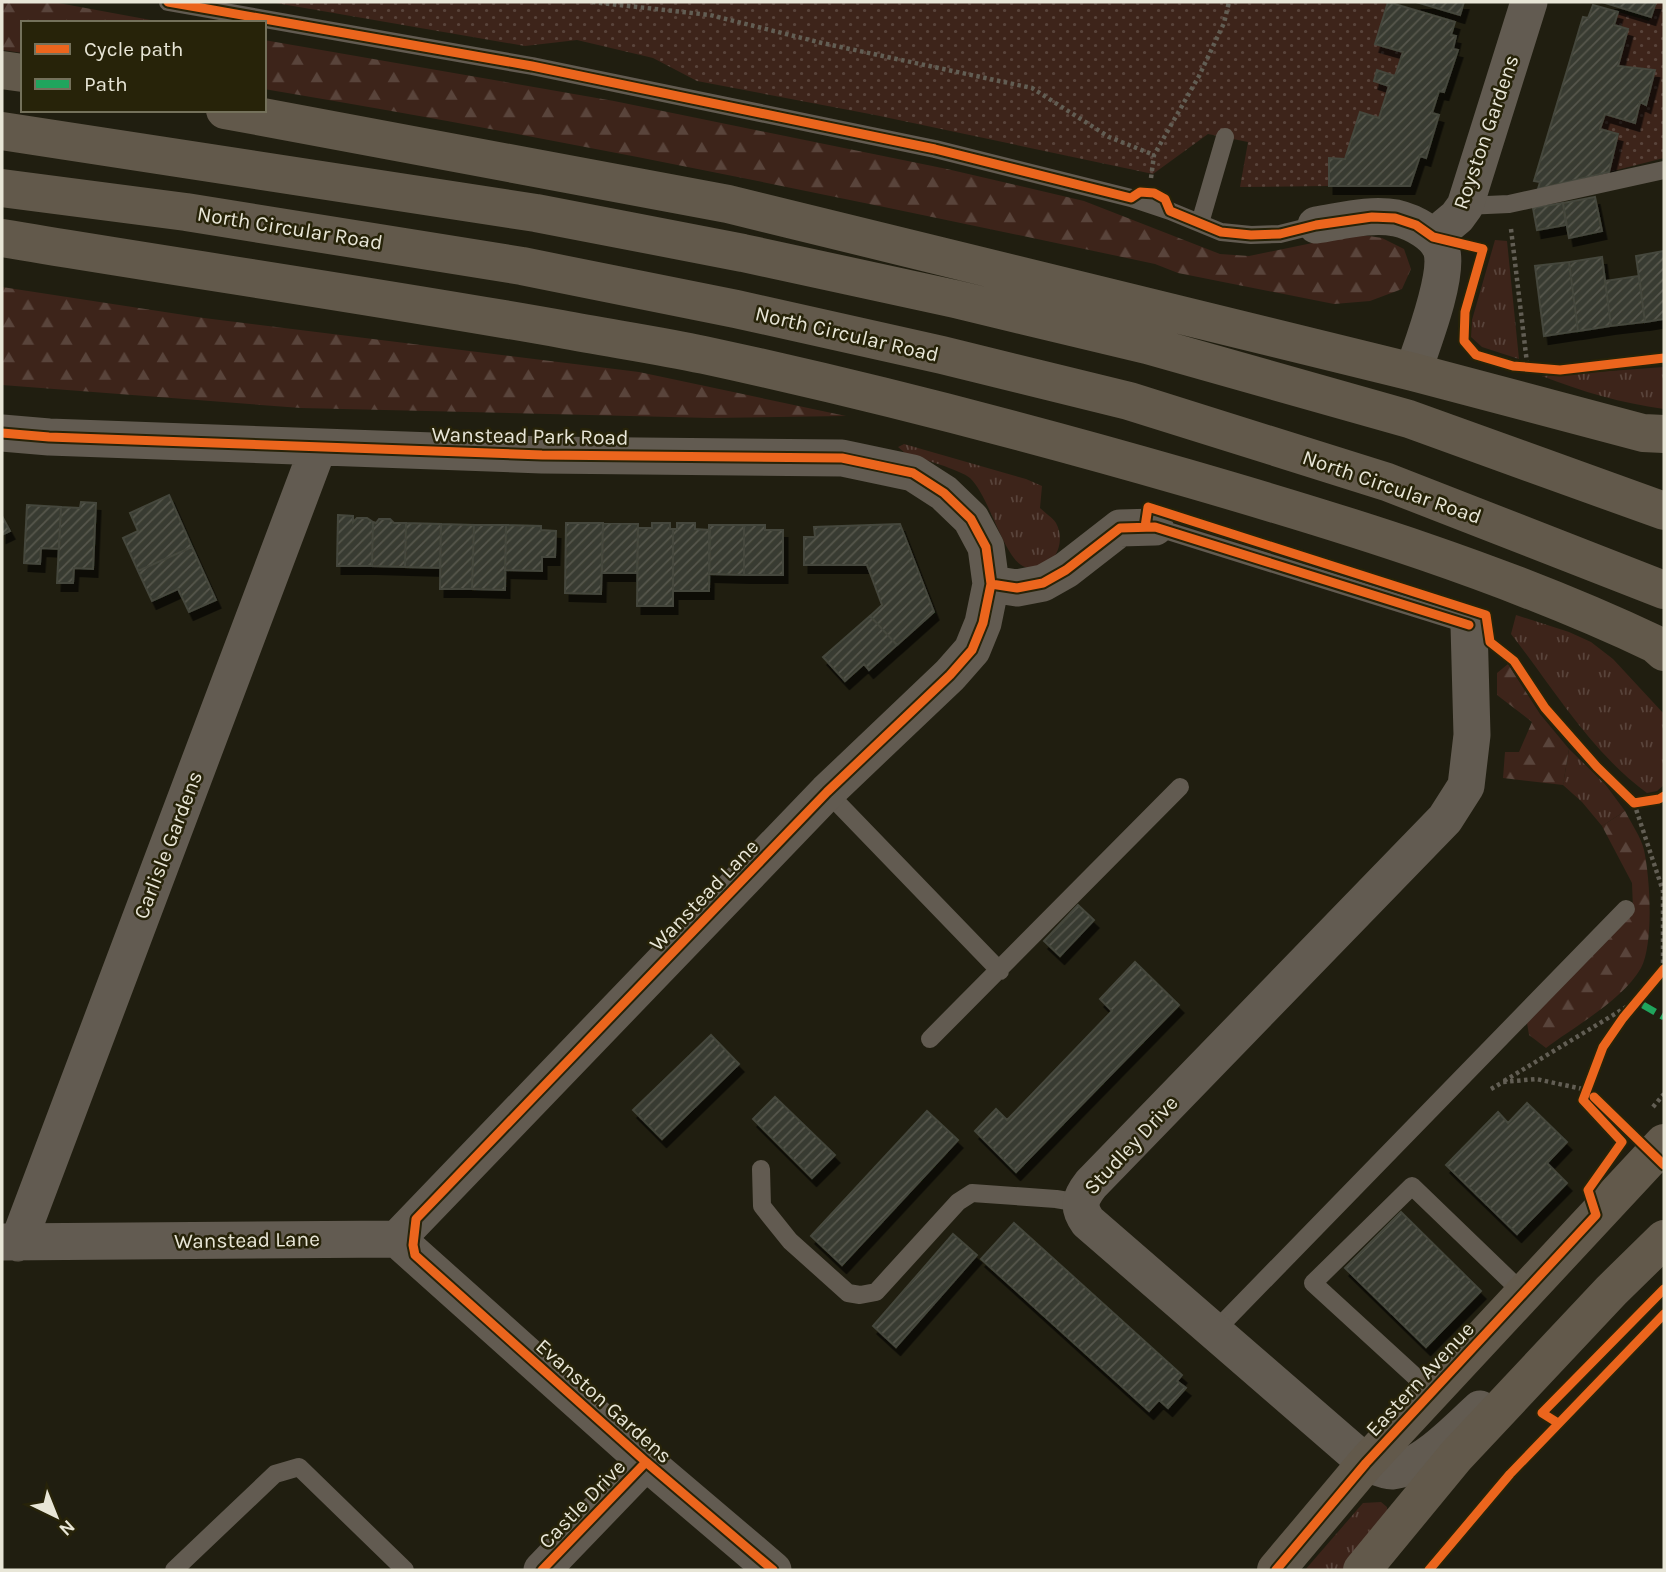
<svg xmlns="http://www.w3.org/2000/svg" width="1666" height="1572" font-family="Karla,sans-serif">
  <style>
    .grass { fill: url(#grass-tufts) }
    .forest { fill: url(#forest-firs) }
    .park { fill: url(#park-dots) }
    .building { fill: url(#building-hatch); stroke: #45473c; stroke-width: 2; filter: url(#shadow) }
    .lines { fill: none; stroke-linecap: round; stroke-linejoin: round }
    .path { stroke: #625e54; stroke-width: 4.5; stroke-dasharray: 3.5 3.5; stroke-linecap: butt }
    .service { stroke: #625b51; stroke-width: 18 }
    .minor { stroke: #625b51; stroke-width: 37 }
    .trunk { stroke: #62594b; stroke-width: 38 }
    .quiet { stroke: #20a55d; stroke-width: 7; stroke-dasharray: 14 7; stroke-linecap: butt }
    .cycleway-casing { stroke: #272309; stroke-width: 13 }
    .cycleway { stroke: #eb651d; stroke-width: 9 }
    .labels { text-anchor: middle; dominant-baseline: central; stroke-width: 5; stroke-linejoin: round; paint-order: stroke }
    .street-label { font-size: 21px; fill: #e8e6d7; stroke: #272309 }
  </style>
  <defs>
    <pattern id="grass-tufts" width="24" height="20" patternUnits="userSpaceOnUse" patternTransform="scale(1.75)"><rect width="24" height="20" fill="#3d241a"/><path d="M3 7l-1-3M5 7V3M7 7l1-3M15 17l-1-3M17 17v-4M19 17l1-3" fill="none" stroke="#59443b"/></pattern>
    <pattern id="forest-firs" width="22" height="20" patternUnits="userSpaceOnUse" patternTransform="scale(1.75)"><rect width="22" height="20" fill="#3d241a"/><path d="M5 1l3.5 6h-7zM16 11l3.5 6h-7z" fill="#59443b"/></pattern>
    <pattern id="park-dots" width="8" height="8" patternUnits="userSpaceOnUse" patternTransform="scale(1.75)"><rect width="8" height="8" fill="#3d241a"/><path d="M2 2h.1M6 6h.1" fill="none" stroke="#59443b" stroke-width="1.8" stroke-linecap="round"/></pattern>
    <pattern id="building-hatch" width="6" height="6" patternUnits="userSpaceOnUse" patternTransform="scale(1.75)"><rect width="6" height="6" fill="#393b30"/><path d="M-1 1l2-2M0 6l6-6M5 7l2-2" fill="none" stroke="#56574d"/></pattern>
    <filter id="shadow"><feDropShadow dx="4.5" dy="8" stdDeviation="0" flood-color="#0009"/></filter>
  </defs>
  <rect width="100%" height="100%" fill="#201e10"/>
  <path class="grass" d="M1495,240L1507,241L1519,359L1482,347L1471,337L1472,320Z
    M1664,367V409C1621,403 1583,392 1542,376Z
    M904,444L1026,479L1042,486L1040,508C1044,512 1053,518 1056,523C1068,544 1051,576 1025,567C1004,560 990,497 970,478C961,470 919,458 905,453L898,447Z
    M1516,615L1569,632L1591,642L1613,659L1664,714V785L1657,791L1647,793C1590,751 1554,689 1511,634Z
    M1569,749L1605,784L1625,811L1602,826L1582,802L1563,785Z
    M1381,1502L1387,1507V1513L1342,1570H1305L1363,1503Z"/>
  <path class="forest" d="M2,2H53L167,23H23V53L2,50Z
    M264,40L614,101L947,169L1084,201L1220,254L1249,256L1356,234L1382,238L1404,249L1411,269L1402,289L1370,301L1334,304L1178,273L1155,264C859,201 563,139 264,89Z
    M2,287L204,318L639,372L846,416L711,418L301,408L2,385Z
    M1508,664L1540,714L1569,749L1563,785L1503,778L1505,752H1519L1532,722L1497,695V673Z
    M1625,811C1631,823 1641,837 1644,850C1650,877 1654,944 1641,968C1623,1000 1575,1026 1546,1048L1529,1035L1527,1023L1633,909L1632,883L1602,826Z"/>
  <path class="park" d="M270,2H1388L1375,43L1403,52L1395,76L1377,70L1374,81L1389,86L1379,118L1360,113L1345,159H1329V186L1240,187L1248,142L1208,134L1153,174L875,115L697,81L653,58L577,40L525,46Z
    M1656,2H1664V158L1609,172L1618,134L1600,129L1605,114L1640,102L1646,104L1655,70L1618,66L1628,29L1614,25L1618,12L1649,21Z"/>
  <path class="building" d="M1388,2L1455,22L1451,35L1456,36L1453,49L1458,50L1444,92L1439,91L1432,113L1439,115L1426,158L1420,156L1410,186H1329V158L1345,159L1360,112L1379,118L1389,86L1374,81L1377,70L1395,76L1403,52L1375,44Z
    M1416,2H1464L1460,15Z
    M1602,2H1656L1651,17Z
    M1593,5L1618,12L1614,25L1628,29L1618,66L1655,70L1646,105L1640,102L1635,123L1605,114L1600,129L1618,134L1609,172L1538,189L1540,182L1534,181L1583,17L1588,18Z
    M1595,197L1602,231L1569,238L1563,203Z
    M1563,203L1566,225L1537,230L1533,208Z
    M1664,251V319L1645,322L1636,256Z
    M1602,257L1611,326L1578,331L1569,262Z
    M1569,262L1578,331L1544,336L1535,266Z
    M1639,276L1645,322L1611,326L1605,281Z
    M169,495L192,547L138,571L123,538L138,531L130,513Z
    M81,502L96,503L93,569L74,568L73,583H57L61,507L80,508Z
    M27,505L61,507L59,549L41,548L40,564L24,563Z
    M338,515L353,516V522L357,518H367L373,522L372,566H337Z
    M2,516L10,531L2,535Z
    M379,519H390L394,523H406L405,567L372,566L373,522L376,523Z
    M406,523L441,524L440,568L405,567Z
    M566,523H603L601,594L565,593Z
    M603,523L638,524L637,573H602Z
    M652,523H670V529H673V606H637L638,528H652Z
    M677,523H695V529L710,530L709,591H673V529H677Z
    M441,524L474,525L472,589H440Z
    M900,524L934,612L897,645L870,616L882,605L867,565H804V537H815L814,527Z
    M474,525H506L505,590L472,589Z
    M506,525L541,526V530L556,531L555,557H542V571L505,570Z
    M709,525H744V575L709,574Z
    M744,525H765V530H783V575H744Z
    M192,547L216,600L189,612L178,589L152,601L138,571Z
    M870,616L897,645L869,670L864,664L845,681L823,657Z
    M1078,905L1094,920L1060,956L1044,941Z
    M1135,962L1179,1005L1016,1172L975,1131L996,1109L1007,1120L1112,1011L1100,999Z
    M711,1035L739,1064L662,1139L633,1110Z
    M775,1097L835,1155L812,1178L753,1119Z
    M1527,1103L1567,1142L1547,1163L1567,1183L1517,1234L1446,1165L1498,1112L1508,1123Z
    M927,1111L958,1140L842,1265L811,1236Z
    M1401,1212L1481,1291L1426,1347L1345,1268Z
    M1014,1223L1182,1375L1177,1381L1186,1388L1168,1408L1159,1400L1149,1411L981,1259Z
    M953,1234L977,1255L896,1347L873,1326Z"/>
  <g class="lines">
    <path class="path" d="M592,2L710,15L822,43L1032,88L1109,137L1154,155
      M1151,178L1154,155L1199,76L1224,23L1229,2
      M1511,229L1527,363
      M1507,655L1514,661L1545,708L1597,767L1634,803L1663,891V971
      M1504,1081L1638,1000L1643,1005
      M1491,1089L1503,1082L1536,1079L1587,1090L1619,1119
      M1653,1107L1664,1094
      M1619,1139L1583,1100L1603,1047L1623,1018L1664,970
      M1546,1416L1558,1423"/>
    <path class="service" d="M168,2L532,66L935,149L1131,198L1170,211L1221,232L1251,235L1280,234L1316,225
      M1465,206L1509,204L1664,170
      M1200,223L1225,137
      M1155,527L1469,625
      M827,792L1000,971
      M930,1039L1180,787
      M761,1169L762,1206L790,1241L848,1293L860,1295L876,1292L958,1202L972,1193L1056,1199L1080,1203
      M1215,1331L1626,909
      M1432,1392L1313,1283L1412,1186L1523,1293
      M174,1570L275,1474L299,1467L405,1570"/>
    <path class="minor" d="M1316,225C1342,221 1371,213 1396,218C1413,222 1437,234 1442,252C1448,279 1422,345 1413,372
      M1433,237L1457,217L1465,206L1529,2
      M2,433L49,437L542,455L842,458L913,473L944,493L971,519L986,547L991,584L983,623L972,650L950,675L827,792L397,1239L2,1242
      M991,584L1017,588L1043,583L1066,570L1120,528L1155,527
      M1469,625L1472,735L1466,786L1445,819L1091,1184C1080,1198 1077,1207 1088,1222L1366,1463C1374,1466 1384,1471 1392,1471C1422,1468 1458,1429 1480,1409
      M397,1239L646,1462L773,1570
      M18,1243L318,448
      M542,1570L646,1462"/>
    <path class="trunk" d="M2,70L23,73
      M225,110L728,204L1413,372L1643,433L1664,434
      M2,131L536,213L743,253L955,299L1147,345L1409,419L1664,511
      M2,188L186,212L522,266L736,309L942,355L1129,401L1387,482L1664,590
      M2,238C188,269 375,296 561,329C608,338 657,345 704,355C866,390 1027,432 1187,478C1346,524 1505,573 1655,644L1664,652
      M1276,1570L1366,1463L1664,1143
      M1362,1570L1456,1456L1611,1291L1664,1239"/>
    <path class="quiet" d="M1643,1005L1664,1017"/>
    <defs>
      <path id="cycleway" d="M168,2L532,66L935,149L1131,198L1140,192L1154,193L1165,199L1170,211L1221,232L1251,235L1280,234L1316,225L1372,217L1395,218L1416,225L1433,237L1483,249L1465,312L1464,341L1476,355L1513,366L1560,370L1664,358
        M2,433L49,437L542,455L842,458L913,473L944,493L971,519L986,547L991,584L983,623L972,650L950,675L827,792L416,1219L413,1245L415,1255L646,1462L773,1570
        M1145,527L1148,507L1486,615L1490,642L1514,661L1545,708L1597,767L1634,803L1659,799L1664,796
        M991,584L1017,588L1043,583L1066,570L1120,528L1155,527L1469,625
        M1594,1097L1664,1165
        M1558,1423L1542,1413L1664,1289
        M542,1570L646,1462
        M1276,1570L1366,1463L1596,1215L1588,1190L1622,1142L1583,1100L1603,1047L1623,1018L1664,969
        M1429,1570L1510,1474L1664,1314"/>
    </defs>
    <use href="#cycleway" class="cycleway-casing"/>
    <use href="#cycleway" class="cycleway"/>
  </g>
  <g class="labels">
    <g class="street-label">
      <text transform="translate(1486 132) rotate(-71)">Royston Gardens</text>
      <text transform="translate(290 228) rotate(9)">North Circular Road</text>
      <text transform="translate(847 334) rotate(13)">North Circular Road</text>
      <text transform="translate(530 436) rotate(1)">Wanstead Park Road</text>
      <text transform="translate(1392 487) rotate(19)">North Circular Road</text>
      <text transform="translate(168 845) rotate(-69)">Carlisle Gardens</text>
      <text transform="translate(704 895) rotate(-46)">Wanstead Lane</text>
      <text transform="translate(1131 1145) rotate(-47)">Studley Drive</text>
      <text transform="translate(247 1240) rotate(-1)">Wanstead Lane</text>
      <text transform="translate(1420 1379) rotate(-47)">Eastern Avenue</text>
      <text transform="translate(604 1401) rotate(42)">Evanston Gardens</text>
      <text transform="translate(582 1504) rotate(-46)">Castle Drive</text>
    </g>
  </g>
  <rect width="1666" height="1572" fill="none" stroke="#e8e6d7" stroke-width="7"/>
  <rect x="21" y="21" width="245" height="91" fill="#272309" stroke="#74715b" stroke-width="2"/>
  <rect x="35" y="44" width="35" height="10" fill="#eb651d" stroke="#74715b" stroke-width="2"/>
  <text x="84" y="56" font-size="21" fill="#e8e6d7">Cycle path</text>
  <rect x="35" y="79" width="35" height="10" fill="#20a55d" stroke="#74715b" stroke-width="2"/>
  <text x="84" y="91" font-size="21" fill="#e8e6d7">Path</text>
  <g transform="translate(56 1516) rotate(137)" stroke="#272309" stroke-width="5" paint-order="stroke">
  <path d="M0-5L12 26L0 18L-12 26Z" fill="#e8e6d7"/>
  <text y="-10" font-size="19" font-weight="bold" text-anchor="middle" fill="#e8e6d7">N</text>
  </g>
</svg>
